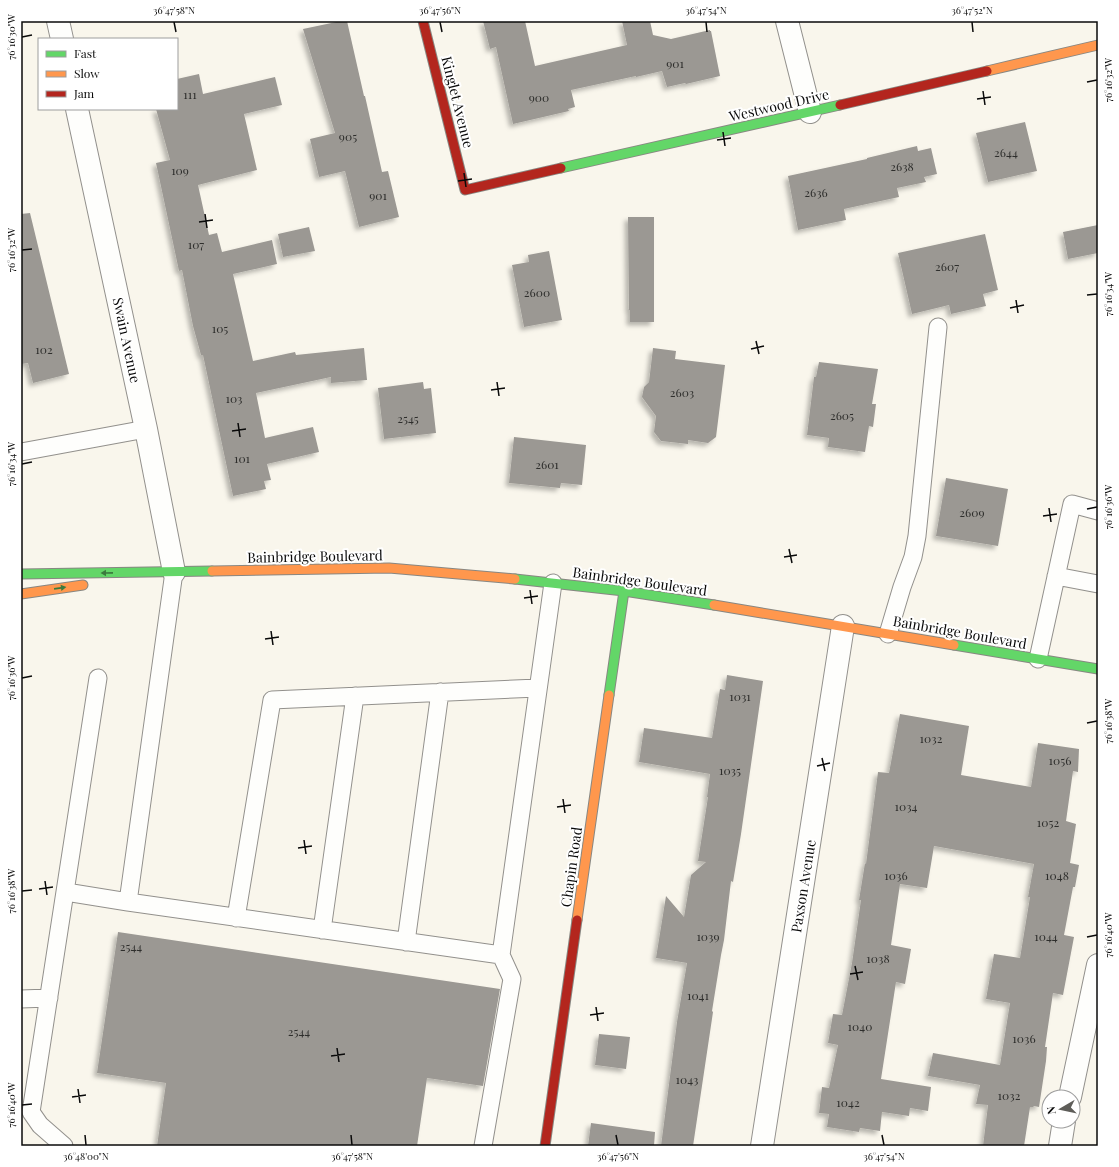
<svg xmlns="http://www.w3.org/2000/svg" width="1119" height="1167" font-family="'Playfair Display',serif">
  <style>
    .building { fill: #9b9893; filter: url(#shadow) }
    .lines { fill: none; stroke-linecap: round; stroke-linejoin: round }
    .lane-casing { stroke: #92908c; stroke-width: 19 }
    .street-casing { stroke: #92908c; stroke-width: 24 }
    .fast-casing { stroke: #888782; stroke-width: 11 }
    .slow-casing { stroke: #888782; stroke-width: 11 }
    .jam-casing { stroke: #888782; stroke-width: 11 }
    .lane { stroke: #fefefc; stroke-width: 17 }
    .street { stroke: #fefefc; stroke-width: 22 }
    .fast { stroke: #63d668; stroke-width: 9 }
    .slow { stroke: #ff974d; stroke-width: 9 }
    .jam { stroke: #b3261e; stroke-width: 9 }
    .oneway { fill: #3b7a3e }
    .ticks { fill: none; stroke: #0a0a0a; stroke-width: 1.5 }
    .labels { text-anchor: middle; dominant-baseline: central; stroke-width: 4; stroke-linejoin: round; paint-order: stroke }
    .number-label { font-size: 12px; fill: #2e2e2c }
    .street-label { font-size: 14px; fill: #0a0a0a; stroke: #fff }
    .neatline { fill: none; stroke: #0a0a0a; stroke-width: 1.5 }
    .ticks-label { font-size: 10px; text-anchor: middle; fill: #0a0a0a }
  </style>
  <defs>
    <filter id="shadow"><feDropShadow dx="-3.5" dy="3.5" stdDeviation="2" flood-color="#0004"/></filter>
  </defs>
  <rect width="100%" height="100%" fill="#f9f6ec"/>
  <path class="building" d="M341,21H347L364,96H365L382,172L388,171L399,217L359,227L345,171L319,177L310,139L335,133L303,29Z
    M483,21H525L535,66L627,45L622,21H650L653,35L671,39L710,30V31H711L720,76L686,84L685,83L667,87L662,71L636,77V76L571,90L575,107L568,109L569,111L513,124L496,47L490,49Z
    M199,74L203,94L275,77L282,105L244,114L257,170L198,185L209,235L217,233L222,252L272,240L277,264L233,274L253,361L295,352L296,355L364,348L367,380L331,383V377L256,393L265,438L313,427L319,452L267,464L271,480L264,481L266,489L233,496L203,355H201L193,326L182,270L179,271L156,163L170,160L156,109H177V79Z
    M1025,122L1037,171L988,182L976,133Z
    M917,146L918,151L931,148L937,174L924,177L926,182L897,188L899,197L844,209L846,220L798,230L788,176L867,159V158Z
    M30,213L69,374L33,383L28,363L21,364V214Z
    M628,217H654V322H630V310H629Z
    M1098,225V253L1068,259L1063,232Z
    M309,227L315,251L283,257L278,234Z
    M985,234L998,290L983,294L986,306L951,314L949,305L912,314L898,253Z
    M549,251L562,320L524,327L512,265L529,262L528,255Z
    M653,348L676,351L675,359L725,365L716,437L708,443L688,440V444L661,441L654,432L656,416L642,397L644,387L649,382Z
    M819,362L878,369L872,404H876L873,427L869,426L865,452L828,447L829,438L807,435L814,377H816Z
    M423,382L424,389L431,388L436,433L384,439L378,388Z
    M514,437L586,445L582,485L561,483L560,488L509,483Z
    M946,478L1008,489L998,546L936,536Z
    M727,675L763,681L741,834L733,882L731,881L724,940L721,955L712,1011L713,1012L693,1146H661L677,1022L687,963L656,958L666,896L684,917L691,875L706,862L698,861L708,797H707L710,774L639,762L644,728L712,738L720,689L725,690Z
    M900,714L969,726L961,775L1031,787L1038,743L1079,749L1078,772L1073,771L1066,821L1076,824L1070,863L1079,865L1075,887H1073L1064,935L1074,937L1063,995L1053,993L1045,1047H1047L1046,1061L1039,1107L1034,1106L1033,1107H1030L1024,1146H983L988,1105L976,1104L980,1085L928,1076L933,1053L1000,1065L1010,1003L986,999L994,954L1020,958L1030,897H1028L1034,864L934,846L927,888L900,884L891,945L911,949L905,984L896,982L881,1079L931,1087L928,1111L910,1108L909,1116L882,1112L880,1131L860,1128L859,1132L827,1127L829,1114L819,1113L822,1087L829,1088L838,1045L828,1043L833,1014L842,1015L852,963L861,900H859L865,863L866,864L878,772L889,773Z
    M118,932L500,989L483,1086L427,1078L417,1146H157L166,1083L97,1073Z
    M599,1034L630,1037L626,1069L595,1065Z
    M591,1123L655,1132L654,1146H588Z"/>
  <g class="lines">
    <defs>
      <path id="lane" d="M21,452L146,429
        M174,572L128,902L501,955L553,583
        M1056,576L1098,584
        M888,634L902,587L913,557L917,536L938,327
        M1038,659L1072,504L1098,511
        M66,892L128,902
        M236,918L272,700L538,688
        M322,930L355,696
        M406,942L440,692
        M21,999L49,998
        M64,1146L40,1125L31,1112L98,678
        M483,1146L512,979L501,955"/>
      <path id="street" d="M58,21L62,39
        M787,21L810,112
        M77,109L146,429L174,572
        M1070,1097L1098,965
        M762,1146L843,626
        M1060,1146L1064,1121"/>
      <path id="fast" d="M561,168L840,105
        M21,574L212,571
        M515,579L624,591L714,605
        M954,645L1098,669
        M609,695L624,591"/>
      <path id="slow" d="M987,71L1098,45
        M212,571L389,568L515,579
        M21,594L83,585
        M714,605L954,645
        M577,920L609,695"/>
      <path id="jam" d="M423,21L465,190L561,168
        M840,105L987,71
        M545,1146L577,920"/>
    </defs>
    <use href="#lane" class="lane-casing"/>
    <use href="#street" class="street-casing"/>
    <use href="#fast" class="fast-casing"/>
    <use href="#slow" class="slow-casing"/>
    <use href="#jam" class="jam-casing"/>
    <use href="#lane" class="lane"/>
    <use href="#street" class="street"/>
    <use href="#fast" class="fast"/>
    <use href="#slow" class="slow"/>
    <use href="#jam" class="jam"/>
  </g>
  <defs><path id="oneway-solid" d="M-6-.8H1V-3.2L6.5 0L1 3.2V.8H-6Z"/></defs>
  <g class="oneway">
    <use href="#oneway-solid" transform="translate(107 573) rotate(179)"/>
    <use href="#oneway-solid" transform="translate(60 588) rotate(-8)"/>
  </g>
  <path class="ticks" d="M174,22L176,32M440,22L442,32M706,22L707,32M972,22L973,32M22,37L32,35M1087,82L1097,80M983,91L985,105M977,99L991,97M723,132L725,146M717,140L731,138M464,173L466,187M458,181L472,179M205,214L207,228M199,222L213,220M22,250L32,249M1087,295L1097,294M1016,300L1018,313M1010,308L1024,305M756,341L759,354M751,349L764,346M497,382L499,396M491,390L505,388M238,423L240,437M232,431L246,429M22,464L32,462M1049,508L1051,522M1087,509L1097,507M1043,516L1057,514M789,549L792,563M784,557L797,555M530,590L532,604M524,598L538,596M271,631L273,645M265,639L279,637M22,678L32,676M1087,723L1097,721M822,758L825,771M817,766L830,763M563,799L565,813M557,807L571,805M304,840L306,854M298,848L312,846M45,881L47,895M39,889L53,887M22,891L32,890M1087,937L1097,935M855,966L858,980M850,974L863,972M596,1007L598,1021M590,1015L604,1013M337,1048L339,1062M331,1056L345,1054M78,1089L80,1103M72,1097L86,1095M22,1105L32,1104M85,1135L86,1145M351,1135L352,1145M616,1135L618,1145M882,1135L884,1145"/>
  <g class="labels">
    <g class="number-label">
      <text x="675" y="63">901</text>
      <text x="190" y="94">111</text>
      <text x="539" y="97">900</text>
      <text x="348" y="136">905</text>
      <text x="1006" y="152">2644</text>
      <text x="902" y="166">2638</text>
      <text x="180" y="170">109</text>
      <text x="816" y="192">2636</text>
      <text x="378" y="195">901</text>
      <text x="196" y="244">107</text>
      <text x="947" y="266">2607</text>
      <text x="537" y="292">2600</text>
      <text x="220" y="328">105</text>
      <text x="44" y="349">102</text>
      <text x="682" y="392">2603</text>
      <text x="234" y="398">103</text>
      <text x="842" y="415">2605</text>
      <text x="408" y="418">2545</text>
      <text x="242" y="458">101</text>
      <text x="547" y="464">2601</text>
      <text x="972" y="512">2609</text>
      <text x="740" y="696">1031</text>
      <text x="931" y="738">1032</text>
      <text x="1060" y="760">1056</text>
      <text x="730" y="770">1035</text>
      <text x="906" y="806">1034</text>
      <text x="1048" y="822">1052</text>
      <text x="896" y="875">1036</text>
      <text x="1057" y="875">1048</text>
      <text x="708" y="936">1039</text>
      <text x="1046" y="936">1044</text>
      <text x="131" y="946">2544</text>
      <text x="878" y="958">1038</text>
      <text x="698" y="995">1041</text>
      <text x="860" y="1026">1040</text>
      <text x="299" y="1031">2544</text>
      <text x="1024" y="1038">1036</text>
      <text x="687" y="1079">1043</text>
      <text x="1009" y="1095">1032</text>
      <text x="848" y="1102">1042</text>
    </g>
    <g class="street-label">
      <text transform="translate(458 102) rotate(76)">Kinglet Avenue</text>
      <text transform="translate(779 105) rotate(-13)">Westwood Drive</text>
      <text transform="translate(127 340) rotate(78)">Swain Avenue</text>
      <text transform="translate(315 556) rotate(-1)">Bainbridge Boulevard</text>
      <text transform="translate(640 581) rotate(8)">Bainbridge Boulevard</text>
      <text transform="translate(960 632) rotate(10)">Bainbridge Boulevard</text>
      <text transform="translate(571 867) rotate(-82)">Chapin Road</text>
      <text transform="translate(803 886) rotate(-81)">Paxson Avenue</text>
    </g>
  </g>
  <rect width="1119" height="1167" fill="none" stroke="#ffffff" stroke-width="44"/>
  <rect x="38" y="38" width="140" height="72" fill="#ffffff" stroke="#9d9d9d"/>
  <rect x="46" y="51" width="20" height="6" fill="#63d668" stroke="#9d9d9d"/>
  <text x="74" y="58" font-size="12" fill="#0a0a0a">Fast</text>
  <rect x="46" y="71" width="20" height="6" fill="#ff974d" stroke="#9d9d9d"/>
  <text x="74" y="78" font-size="12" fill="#0a0a0a">Slow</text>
  <rect x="46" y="91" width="20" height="6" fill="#b3261e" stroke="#9d9d9d"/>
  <text x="74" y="98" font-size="12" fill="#0a0a0a">Jam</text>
  <g transform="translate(1061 1109) rotate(261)"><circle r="19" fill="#ffffff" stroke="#9d9d9d"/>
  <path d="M0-3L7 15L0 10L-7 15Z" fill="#5e5d59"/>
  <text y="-6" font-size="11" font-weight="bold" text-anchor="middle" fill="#0a0a0a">N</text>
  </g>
  <rect x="22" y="22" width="1075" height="1123" class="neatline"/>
  <g class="ticks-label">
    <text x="174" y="14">36°47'58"N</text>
    <text x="440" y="14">36°47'56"N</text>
    <text x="706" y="14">36°47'54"N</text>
    <text x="972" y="14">36°47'52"N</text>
    <text transform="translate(11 37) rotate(-90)" y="4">76°16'30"W</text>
    <text transform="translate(1108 80) rotate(-90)" y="4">76°16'32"W</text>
    <text transform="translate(11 250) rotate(-90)" y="4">76°16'32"W</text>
    <text transform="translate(1108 294) rotate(-90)" y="4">76°16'34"W</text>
    <text transform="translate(11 464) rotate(-90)" y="4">76°16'34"W</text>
    <text transform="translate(1108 507) rotate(-90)" y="4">76°16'36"W</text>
    <text transform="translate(11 678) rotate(-90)" y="4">76°16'36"W</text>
    <text transform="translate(1108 721) rotate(-90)" y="4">76°16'38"W</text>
    <text transform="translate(11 891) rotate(-90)" y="4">76°16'38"W</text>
    <text transform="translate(1108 935) rotate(-90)" y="4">76°16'40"W</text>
    <text transform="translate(11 1105) rotate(-90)" y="4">76°16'40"W</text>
    <text x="86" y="1160">36°48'00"N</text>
    <text x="352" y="1160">36°47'58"N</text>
    <text x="618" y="1160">36°47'56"N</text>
    <text x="884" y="1160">36°47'54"N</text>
  </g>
</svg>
